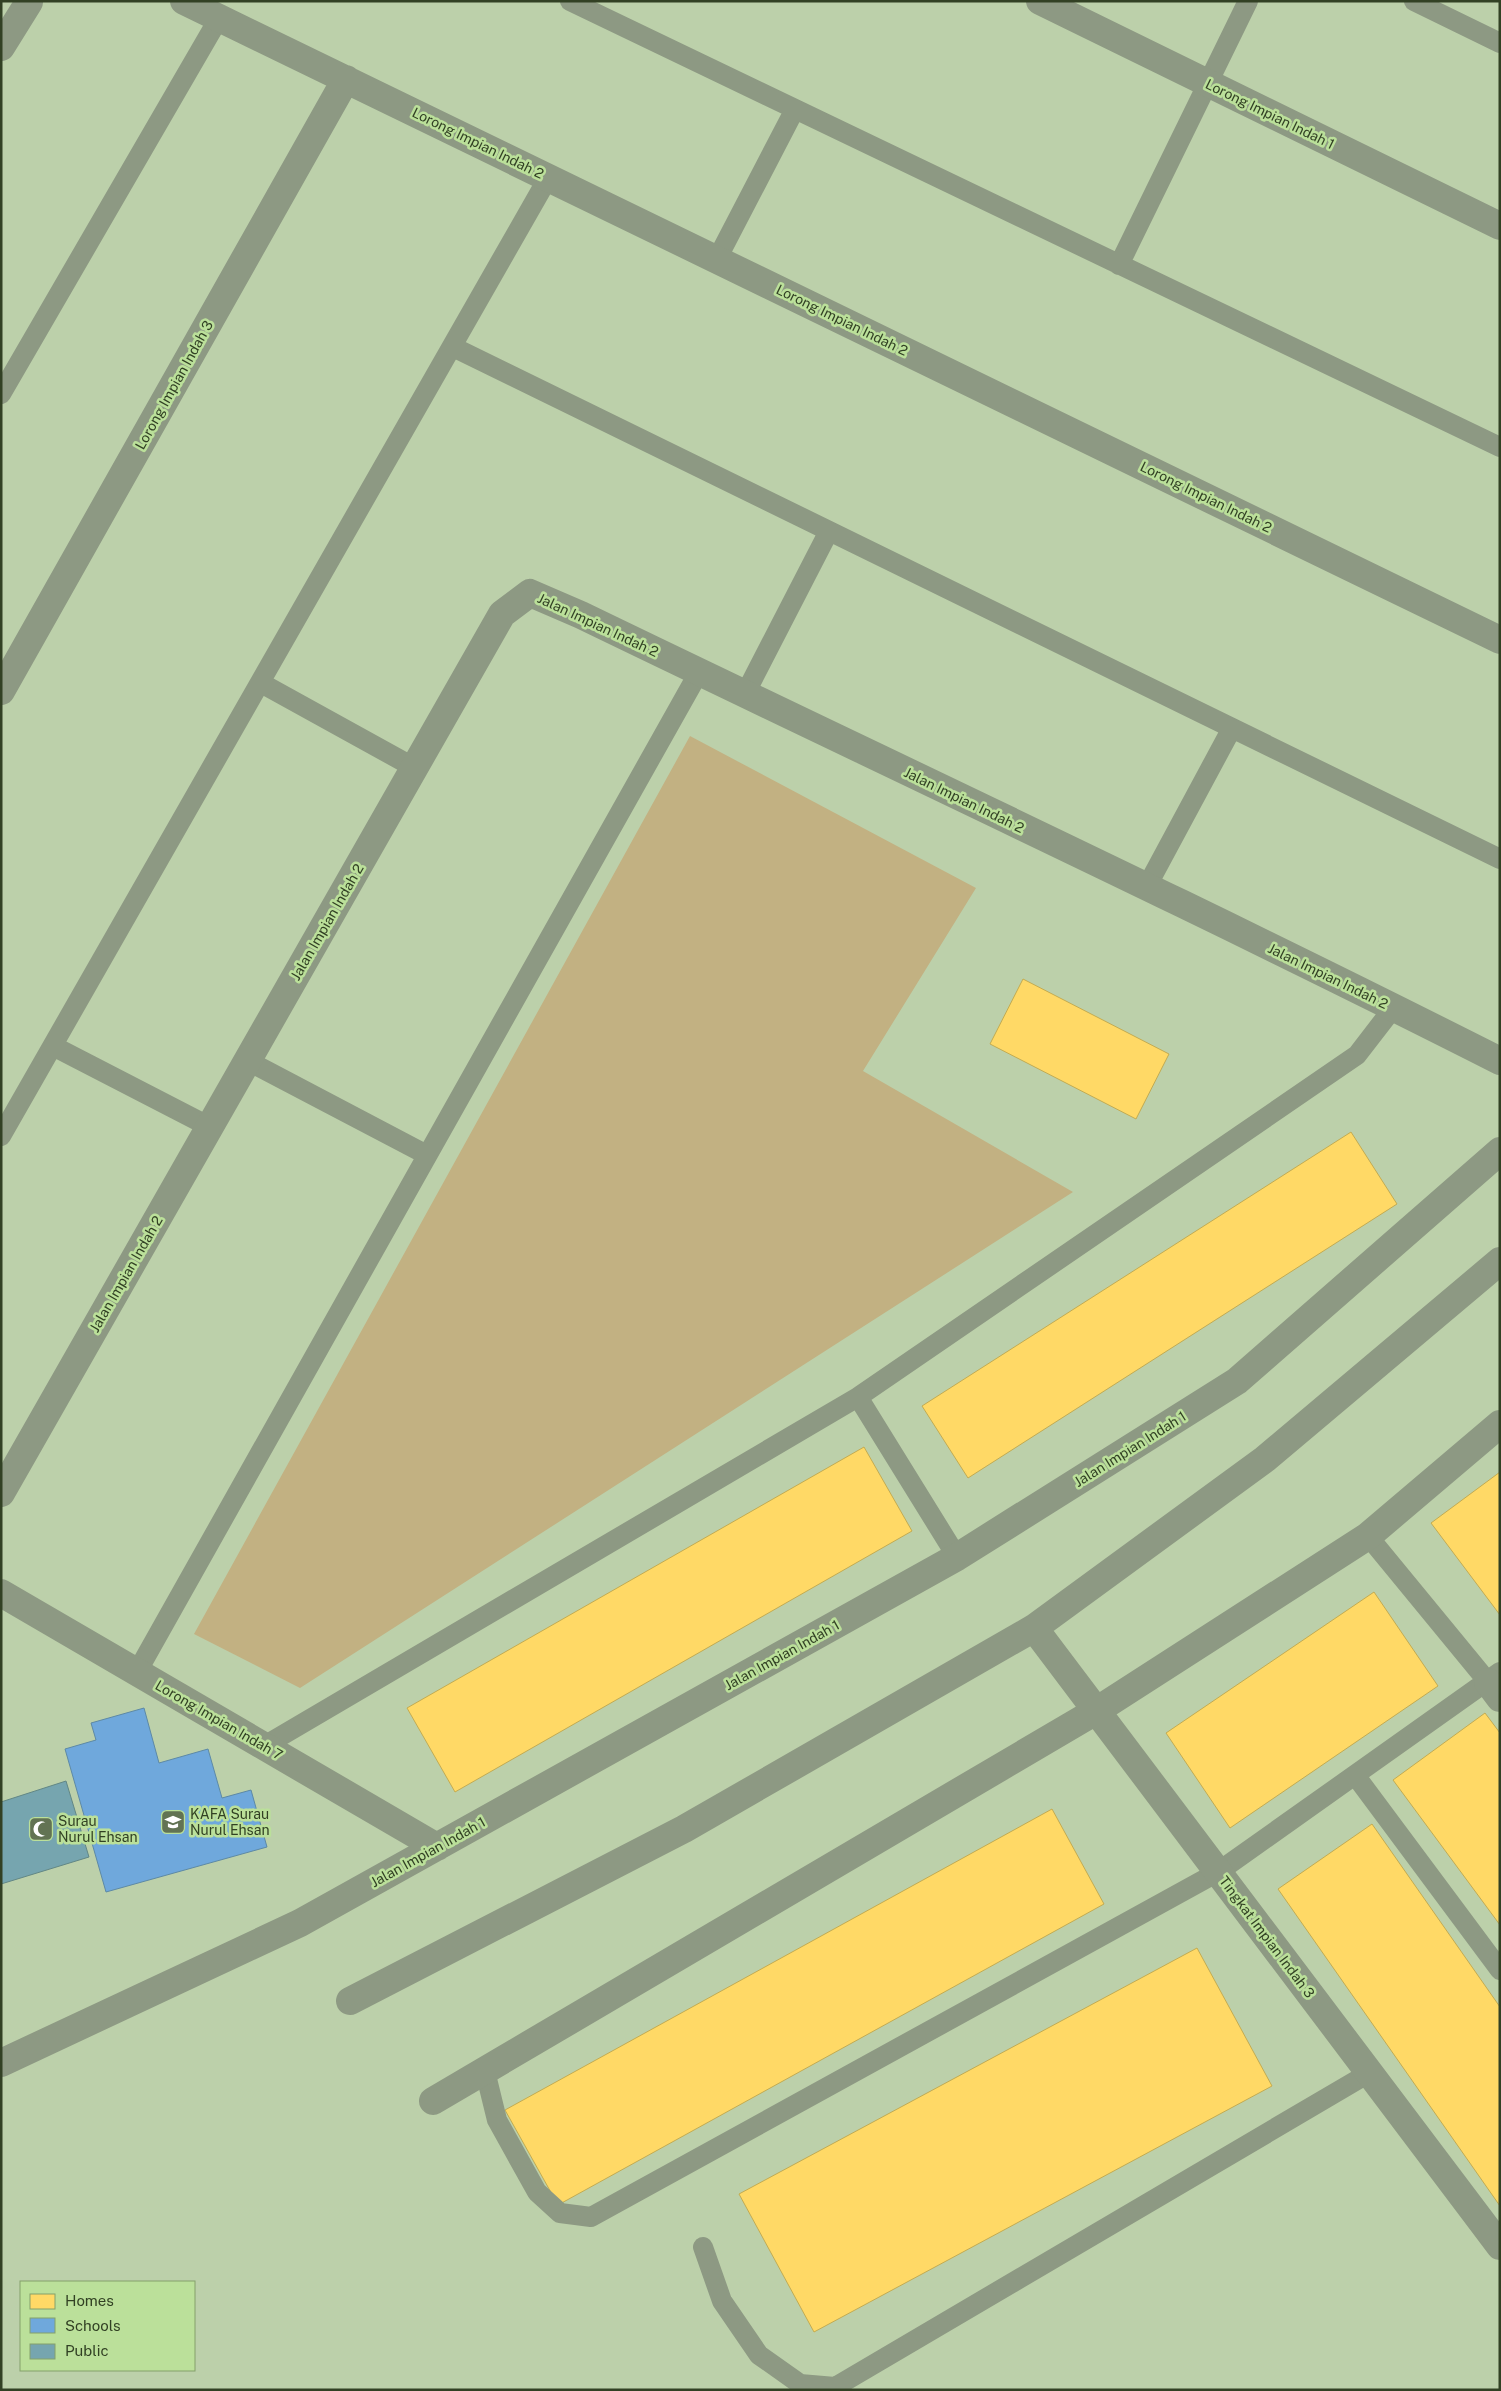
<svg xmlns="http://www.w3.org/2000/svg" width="1501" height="2391" font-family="'Public Sans',sans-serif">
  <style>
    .green { fill: #c2b182 }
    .homes { fill: #ffd966; stroke: #c2ab52 }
    .schools { fill: #6fa8dc; stroke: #5d89a5 }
    .public { fill: #76a5af; stroke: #628785 }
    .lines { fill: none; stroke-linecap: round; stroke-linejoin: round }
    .lane { stroke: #8d9983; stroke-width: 20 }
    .street { stroke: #8d9983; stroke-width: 28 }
    .labels { text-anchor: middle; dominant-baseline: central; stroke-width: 5; stroke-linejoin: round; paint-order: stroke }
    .street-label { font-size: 14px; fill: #324124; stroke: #bbe09a }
    .poi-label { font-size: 14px; fill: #324124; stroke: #bbe09a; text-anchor: start }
  </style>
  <rect width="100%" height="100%" fill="#bcd0aa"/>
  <path class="green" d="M690,736L976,888L863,1071L1073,1192L300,1688L194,1634Z"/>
  <path class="homes" d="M1023,979L1169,1054L1136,1119L990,1044Z
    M1351,1132L1397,1204L968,1478L922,1406Z
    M864,1447L912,1531L455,1792L407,1708Z
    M1500,1472V1615L1431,1523Z
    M1374,1592L1438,1686L1230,1828L1166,1733Z
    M1485,1713L1500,1733V1925L1393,1780Z
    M1052,1809L1104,1904L558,2205L505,2110Z
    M1372,1824L1500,2007V2206L1278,1889Z
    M1197,1948L1272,2086L814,2332L739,2194Z"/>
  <path class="schools" d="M144,1708L159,1763L208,1749L222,1798L251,1790L267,1847L106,1892L65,1749L96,1740L91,1723Z"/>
  <path class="public" d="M66,1781L89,1857L1,1884V1802Z"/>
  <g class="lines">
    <path class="lane" d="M570,1L1500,447
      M1414,1L1500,43
      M717,259L795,109
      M1119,265L1248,1
      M453,347L1500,859
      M1,394L219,18
      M261,683L415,768
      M745,694L829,531
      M1146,888L1232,728
      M53,1046L210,1127
      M248,1061L427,1155
      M1,1136L548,178
      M858,1397L957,1557
      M1368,1536L1488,1682
      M137,1672L699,672
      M264,1746L858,1397L1357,1055L1394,1007
      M1355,1775L1500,1970
      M485,2071L497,2120L537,2192L560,2213L591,2217L1218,1872L1500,1672
      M703,2247L722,2301L759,2355L800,2384L835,2387L1369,2073"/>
    <path class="street" d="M184,1L1500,640
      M1040,1L1500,226
      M1,47L29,2
      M1,691L346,79
      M1,1493L502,614L530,593L581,615C887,763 1196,907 1500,1061
      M1,1593L437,1847
      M1034,1628L1500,2246
      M1488,1682L1500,1698
      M350,2001L684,1829L1034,1628L1265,1459L1500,1261
      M1,2063L300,1923L957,1557L1237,1381L1500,1151
      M433,2101L1096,1711L1368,1536L1500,1424"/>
  </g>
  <defs>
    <symbol id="school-square" viewBox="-11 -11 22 22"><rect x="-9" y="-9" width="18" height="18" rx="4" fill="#627353" stroke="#bbe09a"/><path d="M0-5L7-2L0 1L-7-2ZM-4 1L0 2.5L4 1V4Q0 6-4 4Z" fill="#fff"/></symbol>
    <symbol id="mosque-square" viewBox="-11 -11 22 22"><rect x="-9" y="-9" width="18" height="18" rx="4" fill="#627353" stroke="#bbe09a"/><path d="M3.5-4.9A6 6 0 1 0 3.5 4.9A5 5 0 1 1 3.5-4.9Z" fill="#fff"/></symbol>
  </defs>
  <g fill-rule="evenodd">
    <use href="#school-square" x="159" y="1808" width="28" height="28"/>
    <use href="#mosque-square" x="27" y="1815" width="28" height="28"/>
  </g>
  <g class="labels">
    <g class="street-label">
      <text transform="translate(1270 114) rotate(26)">Lorong Impian Indah 1</text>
      <text transform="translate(478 143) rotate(26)">Lorong Impian Indah 2</text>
      <text transform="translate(842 320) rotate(26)">Lorong Impian Indah 2</text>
      <text transform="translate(174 385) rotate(-61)">Lorong Impian Indah 3</text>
      <text transform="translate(1206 497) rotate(26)">Lorong Impian Indah 2</text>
      <text transform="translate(598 625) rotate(25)">Jalan Impian Indah 2</text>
      <text transform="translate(964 800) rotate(26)">Jalan Impian Indah 2</text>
      <text transform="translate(327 922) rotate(-60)">Jalan Impian Indah 2</text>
      <text transform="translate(1328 976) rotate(26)">Jalan Impian Indah 2</text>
      <text transform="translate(126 1274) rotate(-60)">Jalan Impian Indah 2</text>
      <text transform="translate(1130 1449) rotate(-32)">Jalan Impian Indah 1</text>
      <text transform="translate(782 1655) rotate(-29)">Jalan Impian Indah 1</text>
      <text transform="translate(219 1720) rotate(30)">Lorong Impian Indah 7</text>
      <text transform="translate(428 1852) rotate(-29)">Jalan Impian Indah 1</text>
      <text transform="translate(1267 1937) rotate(53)">Tingkat Impian Indah 3</text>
    </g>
    <g class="poi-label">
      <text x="190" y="1814">KAFA Surau<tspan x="190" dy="16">Nurul Ehsan</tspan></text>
      <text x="58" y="1821">Surau<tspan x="58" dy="16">Nurul Ehsan</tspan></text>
    </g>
  </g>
  <rect width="1501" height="2391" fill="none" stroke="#324124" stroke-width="5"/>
  <rect x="20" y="2281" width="175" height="90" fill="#bbe09a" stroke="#84a06b"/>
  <rect x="30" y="2294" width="25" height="15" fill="#ffd966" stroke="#84a06b"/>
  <text x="65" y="2306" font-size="15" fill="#324124">Homes</text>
  <rect x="30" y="2318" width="25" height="15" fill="#6fa8dc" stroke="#84a06b"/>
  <text x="65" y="2331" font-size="15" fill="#324124">Schools</text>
  <rect x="30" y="2344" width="25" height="15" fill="#76a5af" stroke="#84a06b"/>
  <text x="65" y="2356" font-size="15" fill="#324124">Public</text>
</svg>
